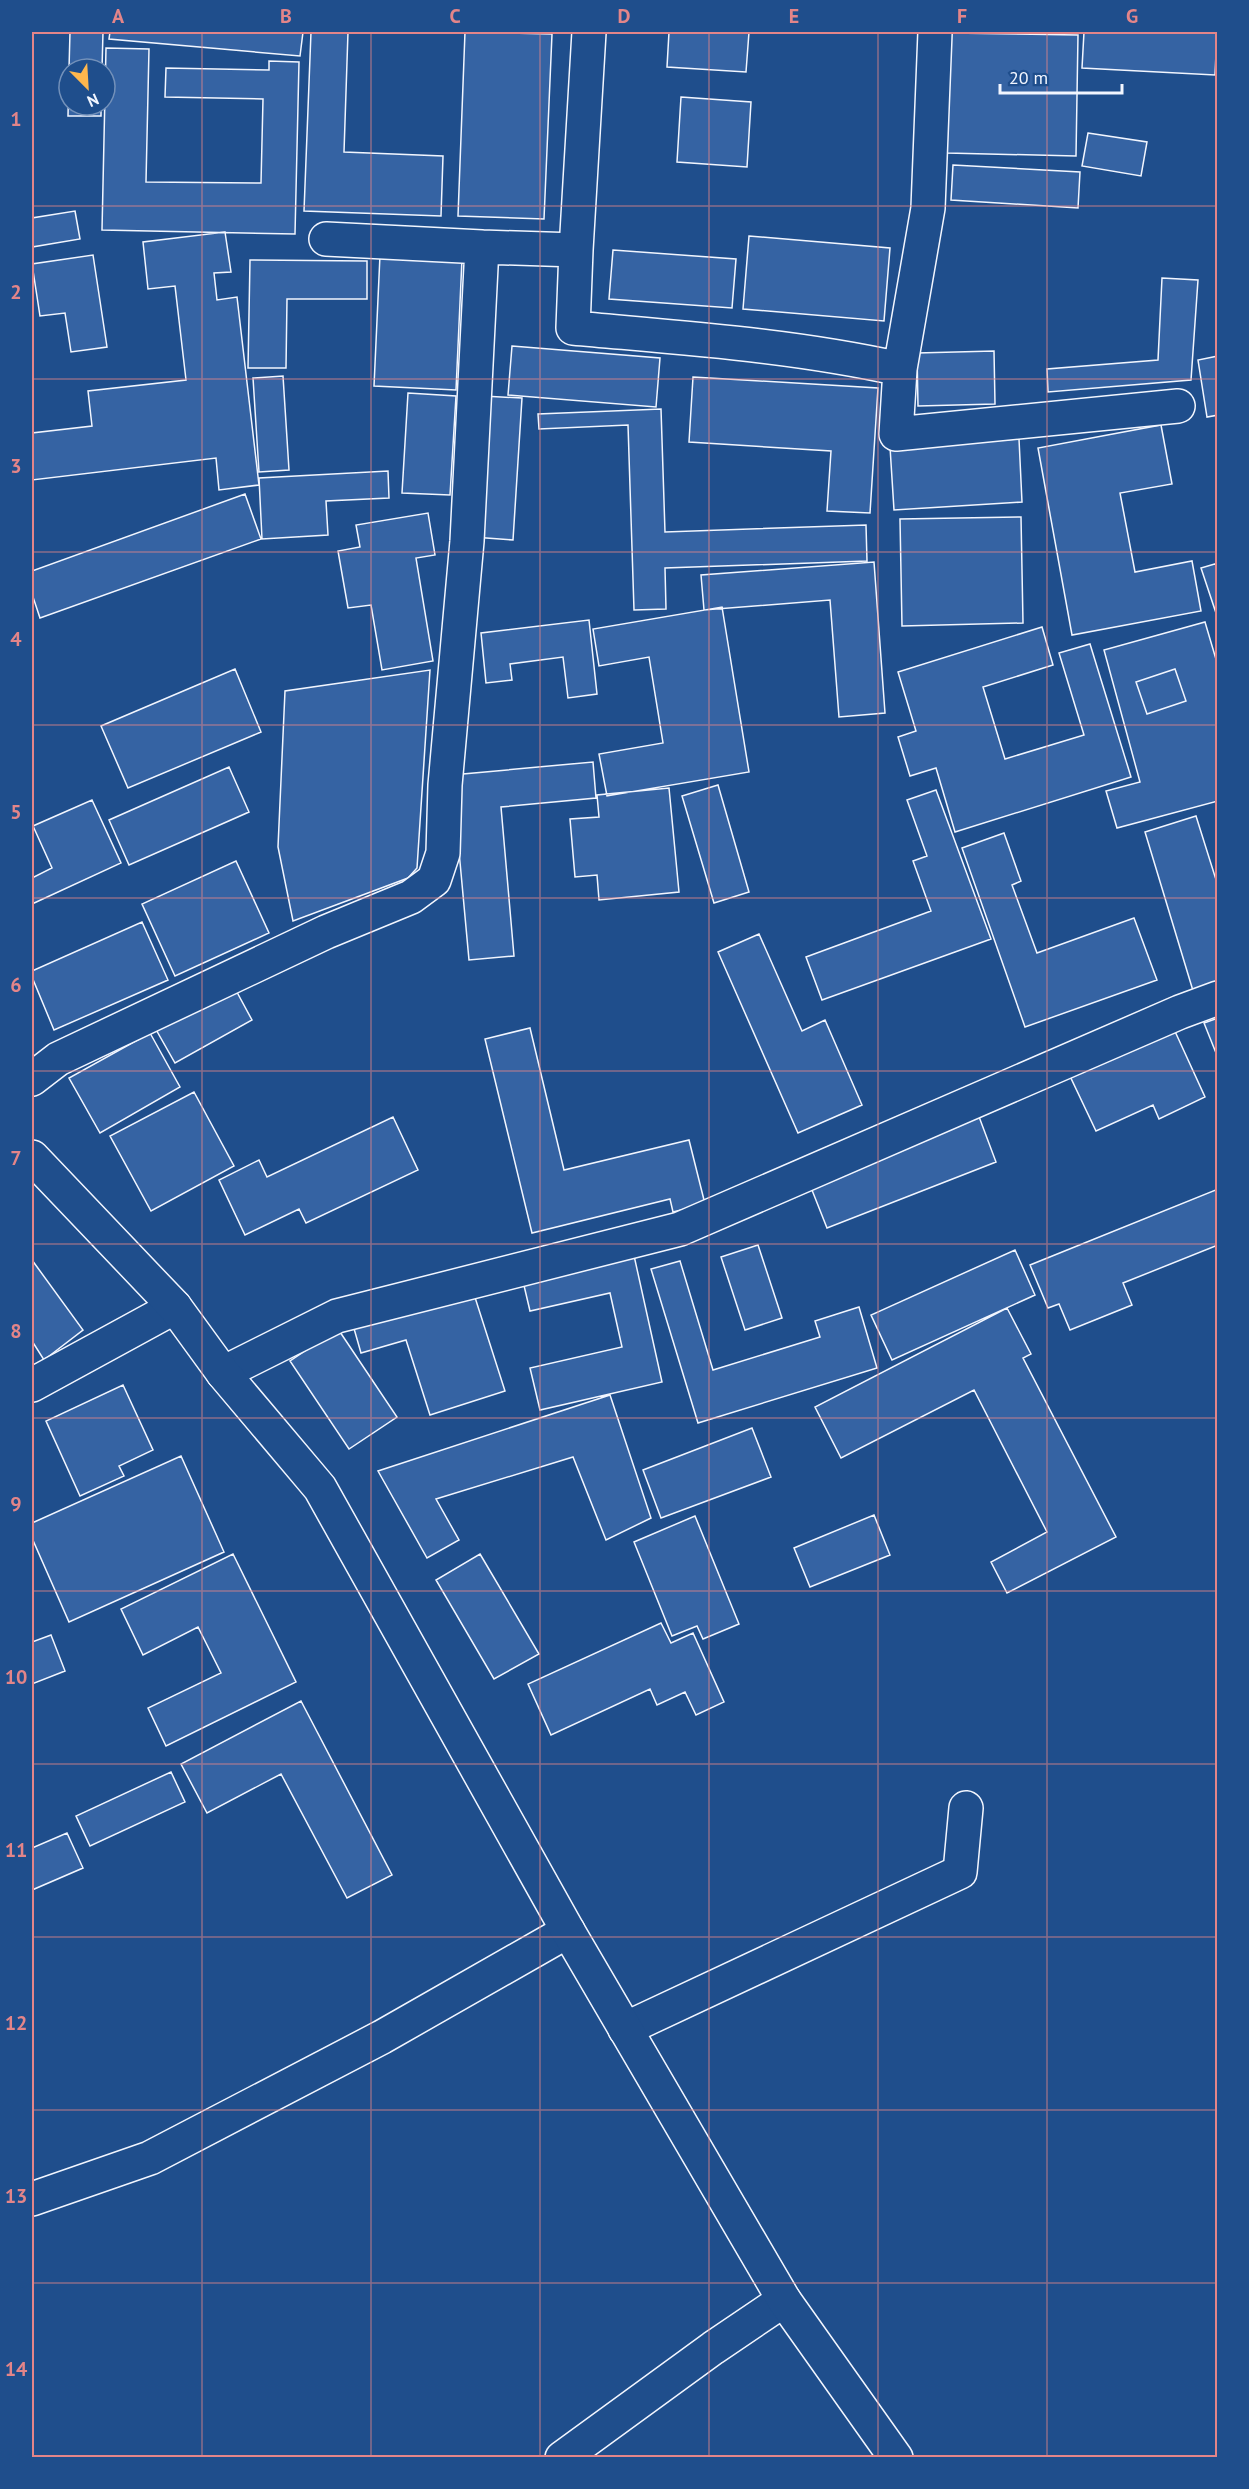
<svg xmlns="http://www.w3.org/2000/svg" width="1249" height="2489" font-family="'PT Sans',sans-serif">
  <style>
    .building { fill: #3563a3; stroke: #f2f6ff; stroke-width: 1.5 }
    .lines { fill: none; stroke-linecap: round; stroke-linejoin: round }
    .street-casing { stroke: #f2f6ff; stroke-width: 36 }
    .secondary-casing { stroke: #f2f6ff; stroke-width: 36 }
    .street { stroke: #1f4e8c; stroke-width: 33 }
    .secondary { stroke: #1f4e8c; stroke-width: 33 }
    .grid { fill: none; stroke: #e38589; stroke-width: 1.5; stroke-opacity: 0.55 }
    .neatline { fill: none; stroke: #e38589; stroke-width: 2 }
    .grid-label { font-size: 20px; text-anchor: middle; font-weight: bold; fill: #e38589 }
  </style>
  <rect width="100%" height="100%" fill="#1f4e8c"/>
  <path class="building" d="M70,32H103L102,69H69Z
    M110,32H303L300,56L109,39Z
    M311,32H348L344,152L443,156L441,216L304,211Z
    M465,32L552,34L544,219L458,216Z
    M669,32H749L746,72L667,67Z
    M1084,32H1217L1215,75L1082,68Z
    M950,33L1078,35L1076,156L947,153Z
    M106,48L149,49L146,182L261,183L263,99L165,97L166,68L269,70V61L299,62L295,234L102,230Z
    M69,73V105H101V116H68Z
    M681,97L751,102L747,167L677,162Z
    M1088,133L1147,142L1141,176L1082,166Z
    M953,165L1080,172L1078,208L951,200Z
    M75,211L80,239L32,247V218Z
    M225,232L231,272L214,273L217,300L237,297L259,485L219,490L216,458L32,480V433L92,426L88,391L186,380L175,286L148,289L143,242Z
    M749,236L890,248L884,321L743,309Z
    M613,250L736,259L732,308L609,299Z
    M93,255L107,347L71,352L65,313L40,316L32,264Z
    M380,255L462,259L456,390L374,386Z
    M250,260L367,261V299H287L286,368H248Z
    M1162,278L1198,280L1191,380L1048,392L1047,369L1158,360Z
    M512,346L660,358L656,407L508,395Z
    M994,351L995,404L918,406L917,353Z
    M1218,356V415L1207,417L1198,360Z
    M283,376L289,470L259,472L253,378Z
    M693,377L878,388L870,513L827,511L831,451L689,442Z
    M408,393L456,396L450,495L402,493Z
    M483,396L522,398L513,540L473,537Z
    M661,409L665,532L866,525L867,561L665,568L666,609L634,610L628,425L539,429L538,414Z
    M1161,425L1172,484L1120,493L1135,572L1192,561L1201,611L1072,635L1038,448Z
    M1019,439L1022,502L894,510L890,447Z
    M388,471L389,498L326,501L328,535L262,539L259,478Z
    M245,494L261,539L40,618L32,594V571Z
    M428,513L435,555L416,558L433,661L382,670L371,605L348,608L338,551L360,547L356,525Z
    M1021,517L1023,623L902,626L900,519Z
    M874,562L885,713L839,717L830,600L704,610L701,575Z
    M1218,563V615L1217,616L1201,568Z
    M722,607L749,772L607,796L599,754L663,743L649,657L599,666L593,629Z
    M589,620L597,694L568,698L563,657L510,664L512,680L486,683L481,633Z
    M1205,622L1218,666V801L1117,828L1106,791L1140,782L1104,650Z
    M1042,627L1053,665L983,687L1005,759L1084,735L1059,653L1090,644L1131,777L955,832L936,768L910,776L898,737L916,731L898,672Z
    M235,669L261,732L128,788L101,726Z
    M1175,669L1186,701L1147,714L1136,682Z
    M430,670L417,868L408,878L293,921L278,847L285,691Z
    M593,762L596,798L501,807L514,956L469,960L452,775Z
    M229,767L249,812L129,865L109,820Z
    M718,785L749,892L714,903L682,796Z
    M669,788L679,892L599,900L597,875L575,877L570,819L599,817L597,795Z
    M936,790L991,939L822,1000L806,957L931,911L913,861L927,856L907,800Z
    M92,800L121,863L32,904V878L52,868L33,826Z
    M1196,816L1218,886V987L1194,994L1145,832Z
    M1004,833L1021,881L1012,885L1037,953L1134,918L1157,980L1025,1027L962,848Z
    M236,861L269,933L175,976L142,904Z
    M142,922L168,980L54,1030L32,977V971Z
    M759,934L802,1031L825,1020L862,1105L798,1133L718,952Z
    M232,983L252,1020L175,1063L154,1026Z
    M1218,1018V1058L1204,1023Z
    M1173,1027L1205,1097L1159,1119L1153,1105L1096,1131L1069,1074Z
    M530,1028L564,1170L689,1140L705,1204L673,1212L670,1199L532,1233L485,1039Z
    M150,1033L180,1087L100,1133L69,1078Z
    M194,1092L234,1166L151,1211L110,1136Z
    M978,1114L996,1162L827,1228L808,1180Z
    M393,1117L418,1170L306,1223L299,1209L245,1235L219,1180L259,1160L267,1177Z
    M1218,1189V1245L1123,1283L1132,1305L1070,1330L1059,1304L1048,1308L1030,1265Z
    M758,1245L782,1318L745,1330L721,1257Z
    M1015,1250L1035,1295L892,1360L871,1315Z
    M633,1251L662,1382L540,1410L530,1368L622,1347L610,1293L530,1311L522,1277Z
    M32,1260L83,1330L44,1360L32,1341Z
    M680,1261L713,1370L820,1337L815,1321L859,1307L877,1368L698,1423L651,1269Z
    M472,1288L505,1391L430,1415L406,1340L361,1353L353,1325Z
    M1007,1308L1031,1354L1023,1358L1116,1537L1007,1593L991,1562L1047,1532L974,1390L841,1458L815,1407Z
    M338,1329L397,1417L349,1449L290,1361Z
    M123,1385L153,1450L119,1466L124,1476L80,1496L46,1421Z
    M610,1395L651,1518L606,1540L573,1457L436,1499L459,1540L427,1558L378,1471Z
    M752,1428L771,1477L661,1518L643,1470Z
    M181,1456L224,1552L69,1622L32,1538V1523Z
    M874,1515L890,1555L810,1587L794,1548Z
    M695,1516L739,1624L703,1639L697,1626L672,1636L634,1542Z
    M233,1554L296,1682L166,1746L148,1708L221,1673L198,1627L143,1655L121,1609Z
    M480,1554L539,1654L494,1679L436,1580Z
    M661,1623L671,1643L693,1633L724,1702L696,1715L685,1692L657,1705L650,1689L551,1735L528,1684Z
    M51,1635L65,1671L32,1684V1642Z
    M301,1701L392,1875L347,1898L281,1774L207,1813L181,1764Z
    M171,1772L185,1802L90,1846L76,1816Z
    M67,1833L83,1868L32,1890V1848Z"/>
  <g class="lines">
    <defs>
      <path id="street" d="M326,239L482,247
        M576,250L573,328C682,338 792,345 900,369L928,208L935,32
        M900,369L896,434L1178,406
        M32,1079L58,1059L326,932L411,897L434,880L443,853L445,785L467,541L482,247L576,250L589,32
        M223,1373L337,1316L680,1229L1180,1012L1218,998
        M32,1385L175,1307
        M625,2029L960,1872L966,1808
        M32,2199L150,2158L382,2037L568,1931
        M562,2458L713,2348L784,2300"/>
      <path id="secondary" d="M32,1157L175,1307L223,1373L320,1488L568,1931L784,2300L896,2458"/>
    </defs>
    <use href="#street" class="street-casing"/>
    <use href="#secondary" class="secondary-casing"/>
    <use href="#street" class="street"/>
    <use href="#secondary" class="secondary"/>
  </g>
  <path class="grid" d="M202,32V2458M371,32V2458M540,32V2458M709,32V2458M878,32V2458M1047,32V2458M32,206H1218M32,379H1218M32,552H1218M32,725H1218M32,898H1218M32,1071H1218M32,1244H1218M32,1418H1218M32,1591H1218M32,1764H1218M32,1937H1218M32,2110H1218M32,2283H1218"/>
  <rect width="1249" height="2489" fill="none" stroke="#1f4e8c" stroke-width="66"/>
  <g transform="translate(87 87) rotate(156)"><circle r="28" fill="#1f4e8c" stroke="#7391ba" stroke-width="1.5"/>
  <path d="M0-4.5L10 22L0 15L-10 22Z" fill="#ffb74d"/>
  <text y="-9" font-size="16" font-weight="bold" text-anchor="middle" fill="#f2f6ff">N</text>
  </g>
  <path d="M1000 84v9h122v-9" fill="none" stroke="#f2f6ff" stroke-width="3"/>
  <text x="1009" y="84" font-size="18" fill="#f2f6ff" stroke="#1f4e8c" stroke-width="4.5" paint-order="stroke">20 m</text>
  <rect x="33" y="33" width="1183" height="2423" class="neatline"/>
  <g class="grid-label">
    <text x="118" y="23">A</text>
    <text x="286" y="23">B</text>
    <text x="455" y="23">C</text>
    <text x="624" y="23">D</text>
    <text x="794" y="23">E</text>
    <text x="962" y="23">F</text>
    <text x="1132" y="23">G</text>
    <text x="16" y="126">1</text>
    <text x="16" y="299">2</text>
    <text x="16" y="473">3</text>
    <text x="16" y="646">4</text>
    <text x="16" y="819">5</text>
    <text x="16" y="992">6</text>
    <text x="16" y="1165">7</text>
    <text x="16" y="1338">8</text>
    <text x="16" y="1511">9</text>
    <text x="16" y="1684">10</text>
    <text x="16" y="1857">11</text>
    <text x="16" y="2030">12</text>
    <text x="16" y="2203">13</text>
    <text x="16" y="2376">14</text>
  </g>
</svg>
